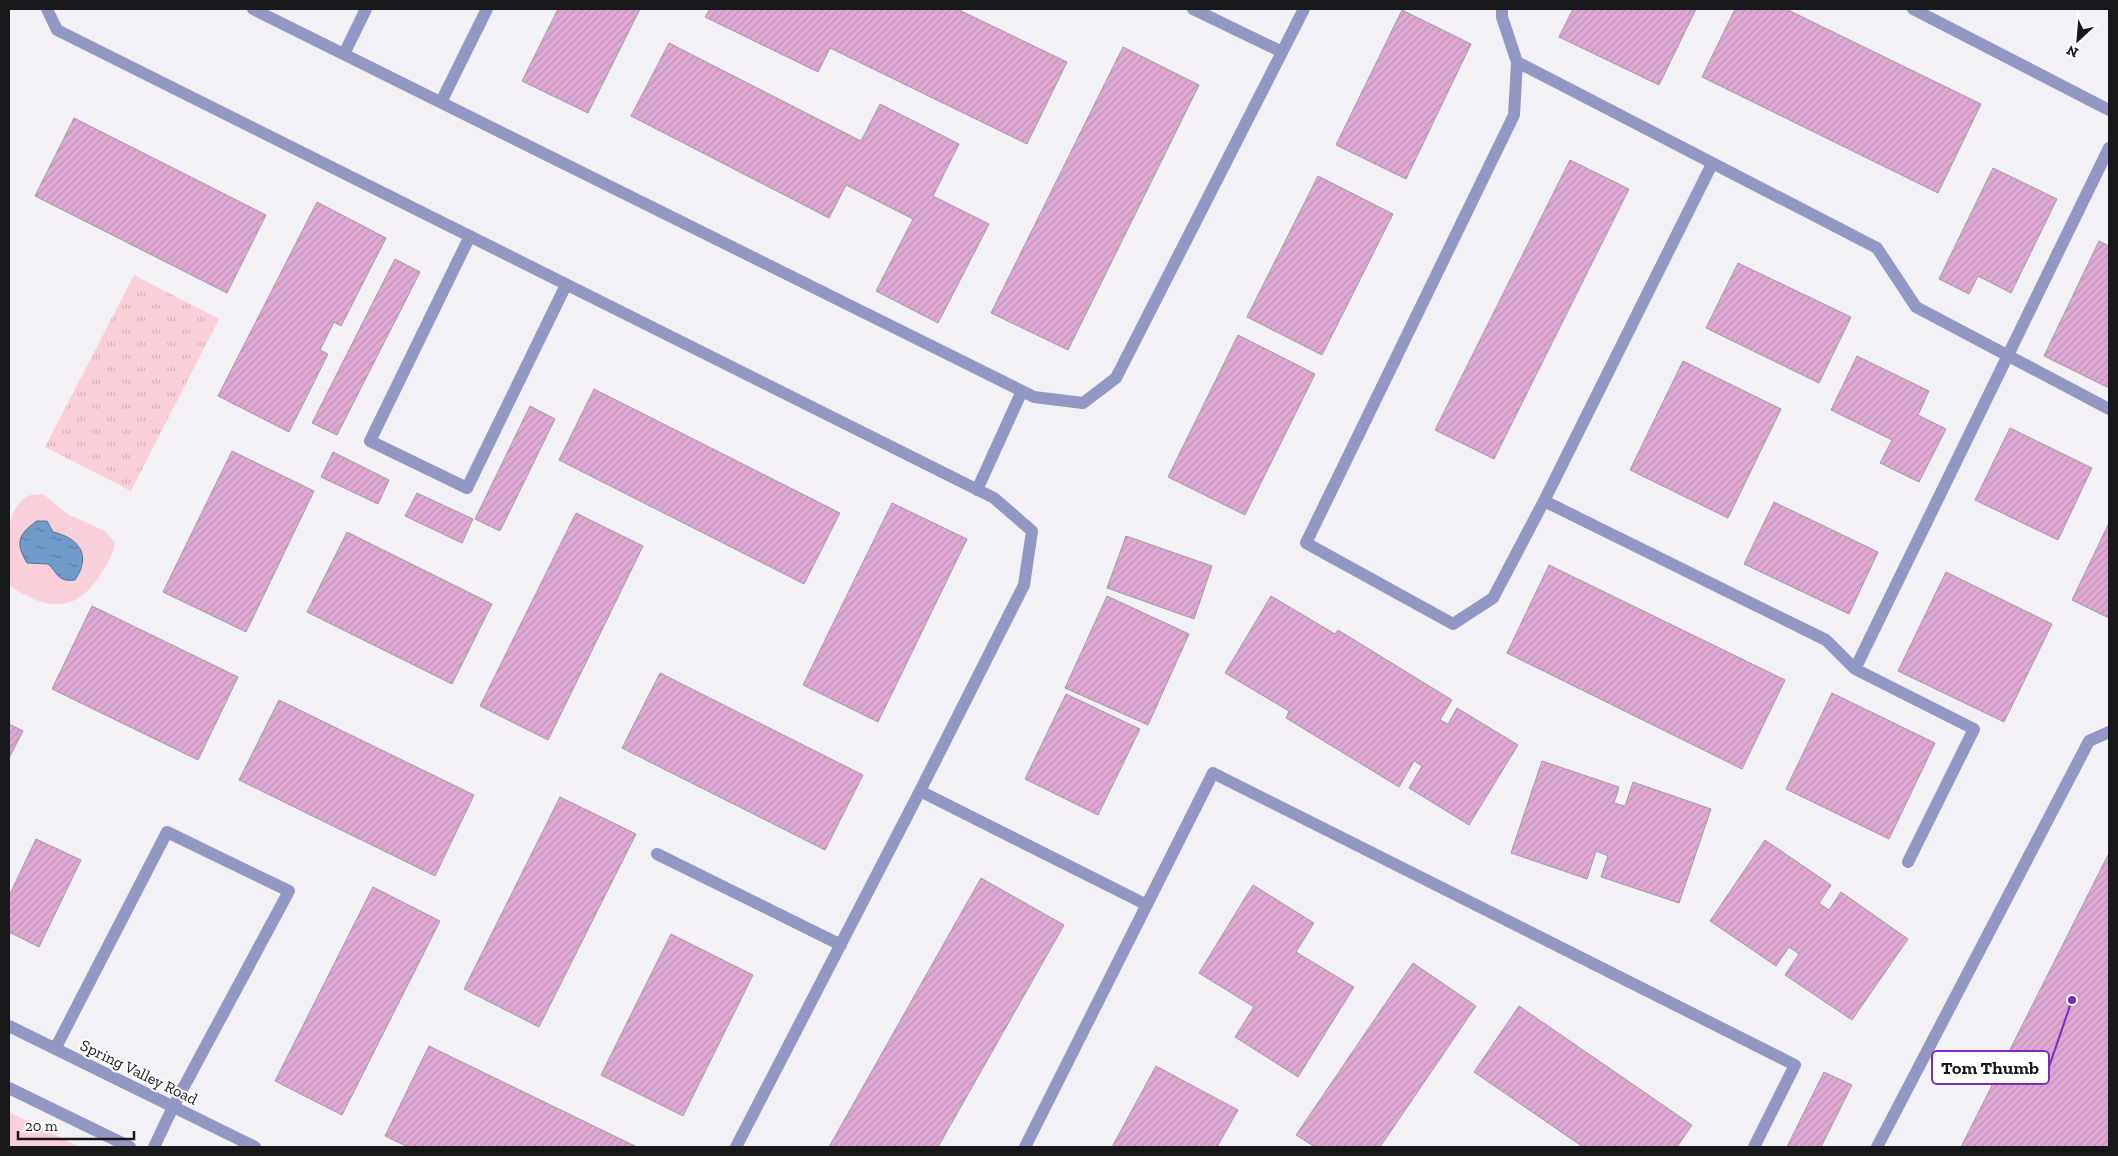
<svg xmlns="http://www.w3.org/2000/svg" width="2118" height="1156" font-family="'Zilla Slab',serif">
  <style>
    .grass { fill: #f9d0da }
    .park { fill: url(#park-tufts) }
    .water { fill: url(#water-ripples); stroke: #567394 }
    .building { fill: url(#building-hatch); stroke: #a19ca0 }
    .lines { fill: none; stroke-linecap: round; stroke-linejoin: round }
    .minor { stroke: #9297c3; stroke-width: 12 }
    .labels { text-anchor: middle; dominant-baseline: central; stroke-width: 4; stroke-linejoin: round; paint-order: stroke }
    .street-label { font-size: 16px; fill: #181719; stroke: #fff }
    .leader { fill: none; stroke: #7b2cbf; stroke-width: 2 }
    .callout-dot { fill: #7b2cbf; stroke: #fff; stroke-width: 2 }
    .callout { fill: #fff; stroke: #7b2cbf; stroke-width: 2 }
    .callout-label { font-size: 18px; text-anchor: middle; font-weight: bold; fill: #181719 }
  </style>
  <defs>
    <pattern id="park-tufts" width="24" height="20" patternUnits="userSpaceOnUse" patternTransform="scale(1.25)"><rect width="24" height="20" fill="#f9d0da"/><path d="M3 7l-1-3M5 7V3M7 7l1-3M15 17l-1-3M17 17v-4M19 17l1-3" fill="none" stroke="#d5b2ba"/></pattern>
    <pattern id="water-ripples" width="26" height="14" patternUnits="userSpaceOnUse" patternTransform="scale(1.25)"><rect width="26" height="14" fill="#709ac9"/><path d="M2 4q2-2 4 0t4 0M15 11q2-2 4 0t4 0" fill="none" stroke="#5b7da2"/></pattern>
    <pattern id="building-hatch" width="6" height="6" patternUnits="userSpaceOnUse" patternTransform="scale(1.25)"><rect width="6" height="6" fill="#dfa9d3"/><path d="M-1 1l2-2M0 6l6-6M5 7l2-2" fill="none" stroke="#bf91b5"/></pattern>
  </defs>
  <rect width="100%" height="100%" fill="#f4f1f6"/>
  <path class="grass" d="M43,494L69,515L105,531L115,543C111,560 106,567 96,581C70,616 41,607 9,585C9,558 0,512 28,496C32,494 38,495 43,494Z
    M9,1112L80,1147H9Z"/>
  <path class="park" d="M134,275L219,319L131,491L45,447Z"/>
  <path class="water" d="M37,521H47L53,532C79,538 92,555 75,580C57,582 59,574 48,564L27,563C15,543 18,534 37,521Z"/>
  <path class="building" d="M558,9H640L588,113L522,81Z
    M710,9H957L1067,62L1027,144L830,48L818,72L705,17Z
    M1573,9H1696L1659,85L1559,37Z
    M1735,9H1786L1981,104L1938,193L1702,77Z
    M1402,10L1471,44L1406,179L1336,145Z
    M669,43L861,141L880,104L959,144L933,196L989,224L938,323L876,291L913,219L846,185L829,218L631,116Z
    M1123,47L1199,85L1068,350L991,313Z
    M74,118L266,215L227,293L35,196Z
    M1570,160L1629,189L1494,459L1435,430Z
    M1993,168L2057,199L2011,293L1978,276L1969,294L1939,279Z
    M1318,176L1393,214L1322,355L1247,317Z
    M317,202L386,238L341,326L334,322L320,350L328,354L289,432L218,396Z
    M2099,241L2109,246V388L2044,356Z
    M395,259L420,272L337,435L312,423Z
    M1738,263L1851,317L1819,383L1706,328Z
    M1238,335L1315,374L1245,515L1168,477Z
    M1857,356L1929,391L1918,415L1946,429L1919,482L1880,463L1892,440L1831,410Z
    M1683,361L1781,409L1728,518L1630,470Z
    M594,389L840,513L804,584L559,460Z
    M530,406L555,419L500,531L475,519Z
    M2010,428L2092,468L2058,540L1975,500Z
    M232,451L314,491L246,632L163,592Z
    M333,452L389,480L378,504L321,477Z
    M417,493L473,519L462,543L405,516Z
    M1774,502L1878,552L1849,614L1744,564Z
    M892,503L967,539L878,722L803,685Z
    M576,513L643,546L548,740L480,706Z
    M2109,523V618L2072,600Z
    M347,532L492,604L452,684L307,612Z
    M1126,536L1212,566L1194,619L1107,588Z
    M1549,565L1785,680L1742,769L1507,653Z
    M1946,572L2052,624L2004,722L1898,671Z
    M1107,596L1189,634L1148,725L1065,688Z
    M1271,596L1335,634L1338,630L1452,700L1440,720L1448,724L1457,708L1518,745L1469,825L1409,788L1422,766L1414,761L1399,787L1286,718L1289,711L1225,673Z
    M92,606L238,677L198,760L52,689Z
    M660,673L863,775L825,850L622,748Z
    M1832,693L1935,743L1889,839L1786,789Z
    M1066,694L1140,729L1098,815L1025,779Z
    M279,700L474,795L435,876L239,780Z
    M9,724L23,731L9,758Z
    M1542,761L1619,787L1614,803L1625,806L1633,782L1711,809L1679,903L1601,877L1608,856L1596,851L1587,879L1511,853Z
    M560,797L636,834L539,1027L464,989Z
    M36,839L81,860L39,947L9,932V896Z
    M1765,840L1831,885L1819,903L1829,910L1841,892L1908,939L1852,1020L1785,975L1799,954L1789,947L1776,966L1710,921Z
    M2109,853V1147H1961Z
    M981,878L1064,925L938,1147H829Z
    M1253,885L1314,923L1296,952L1354,987L1298,1077L1235,1037L1254,1007L1199,973Z
    M373,887L440,921L342,1115L275,1081Z
    M671,934L753,975L683,1116L601,1075Z
    M1413,963L1476,1006L1380,1147H1315L1296,1135Z
    M1519,1006L1692,1125L1677,1147H1583L1474,1072Z
    M429,1046L637,1147H408L385,1136Z
    M1156,1066L1238,1110L1217,1147H1112Z
    M1824,1072L1852,1085L1821,1147H1787Z"/>
  <g class="lines">
    <path class="minor" d="M47,9L57,30L994,498L1032,531L1024,585L920,791L736,1147
      M253,9L1034,397L1083,403L1116,378L1304,9
      M1193,9L1282,52
      M1502,9V17L1517,62L1514,115L1306,543L1453,624L1493,598L1544,501L1712,164
      M1913,9L2109,110
      M344,54L366,9
      M1517,62L1877,248L1916,307L2109,409
      M441,102L487,9
      M470,236L370,441L467,488L566,285
      M977,490L1022,391
      M1544,501L1826,640L1855,669
      M920,791L1147,905
      M657,854L841,945
      M1908,862L1974,729L1855,669L2109,148
      M9,1026L255,1147
      M55,1049L167,832L289,891L173,1107L154,1147
      M9,1088L130,1147
      M1025,1147L1213,773L1795,1065L1754,1147
      M1877,1147L2089,741L2109,732"/>
  </g>
  <g class="labels">
    <g class="street-label">
      <text transform="translate(139 1072) rotate(26)">Spring Valley Road</text>
    </g>
  </g>
  <path class="leader" d="M2072 1000L2049 1067"/>
  <circle class="callout-dot" cx="2072" cy="1000" r="5"/>
  <rect class="callout" x="1932" y="1051" width="117" height="33" rx="5"/>
  <g class="callout-label">
    <text x="1990" y="1074">Tom Thumb</text>
  </g>
  <rect width="2118" height="1156" fill="none" stroke="#181719" stroke-width="20"/>
  <g transform="translate(2078 40) rotate(206)" stroke="#ffffff" stroke-width="4" paint-order="stroke">
  <path d="M0-4L9 19L0 12L-9 19Z" fill="#181719"/>
  <text y="-8" font-size="14" font-weight="bold" text-anchor="middle" fill="#181719">N</text>
  </g>
  <path d="M18 1131v8h116v-8" fill="none" stroke="#181719" stroke-width="2.5"/>
  <text x="25" y="1131" font-size="15" fill="#181719" stroke="#ffffff" stroke-width="4" paint-order="stroke">20 m</text>
</svg>
